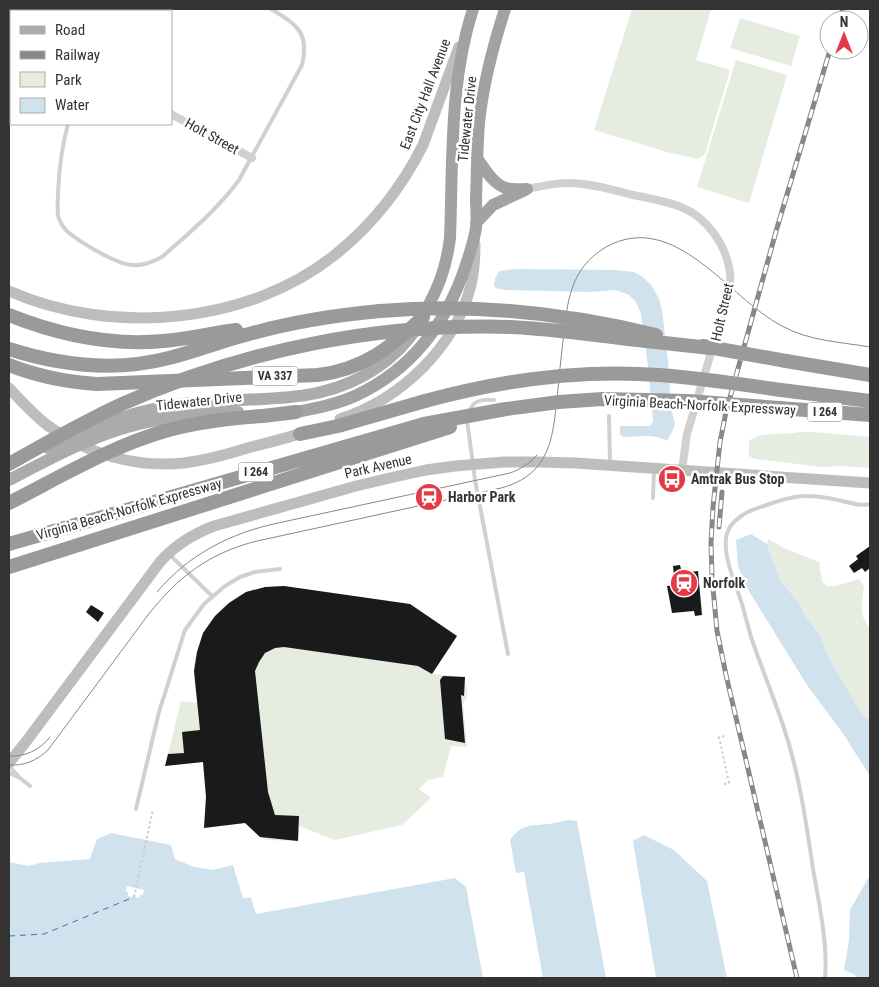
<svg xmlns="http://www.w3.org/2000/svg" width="879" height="987" font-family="'Roboto Condensed',sans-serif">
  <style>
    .green { fill: #e6ecdf }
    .water { fill: #cfe2ee }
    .pier { fill: #fff }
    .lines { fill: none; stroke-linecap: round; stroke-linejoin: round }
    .ferry { stroke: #3f7597; stroke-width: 1; stroke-dasharray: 6 5; stroke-linecap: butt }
    .building { fill: #1a1a1a }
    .path { stroke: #cdcdcd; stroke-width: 2; stroke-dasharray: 2.5 2.5; stroke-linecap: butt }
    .service { stroke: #d0d0d0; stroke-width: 4 }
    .minor { stroke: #d0d0d0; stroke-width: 8 }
    .secondary { stroke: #bdbdbd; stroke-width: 11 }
    .primary { stroke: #ababab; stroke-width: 12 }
    .trunk { stroke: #a2a2a2; stroke-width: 12 }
    .motorway { stroke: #9a9a9a; stroke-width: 14 }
    .tram { stroke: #888; stroke-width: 1 }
    .rail-casing { stroke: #888; stroke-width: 5 }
    .rail { stroke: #fff; stroke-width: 3; stroke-dasharray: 9; stroke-linecap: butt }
    .primary-bridge { stroke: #ababab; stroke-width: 12 }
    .motorway-bridge { stroke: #9a9a9a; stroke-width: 14 }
    .labels { text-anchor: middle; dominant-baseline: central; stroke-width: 5; stroke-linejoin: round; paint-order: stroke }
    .shield { fill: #fff; stroke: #707070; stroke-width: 1 }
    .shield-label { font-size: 12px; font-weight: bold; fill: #333 }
    .street-label { font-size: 14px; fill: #333; stroke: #fff }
    .poi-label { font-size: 14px; font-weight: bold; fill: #333; stroke: #fff; text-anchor: start }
  </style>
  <rect width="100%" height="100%" fill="#fff"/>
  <path class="green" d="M632,9H711L696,60L730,70L705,154L698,159L667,152L594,130Z
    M740,18L800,36L791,66L730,48Z
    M736,60L787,75L749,203L697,187Z
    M801,432H814L870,437V468L841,466L822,467L755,459L749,456V441C763,430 784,436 801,432Z
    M768,539L786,549L819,562L822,581L827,586H836L859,579L864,587C862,604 858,614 870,628V720L865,717L855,703L831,661L819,634L805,616L800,604L780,580L767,544Z
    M284,586L410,604L457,636L432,674L465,677V684L467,687V698L463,704L467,747L451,746L443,777L428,780L419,789L431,798L402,825L335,840L299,826L298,841L267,840L260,837L245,823L204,828L206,797L203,762L165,766L181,701L197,703C196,693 194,682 194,672C194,639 216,605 246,592C258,588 271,587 284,586Z"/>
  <path class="water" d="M515,269L614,270L634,272L643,277L652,286L659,299L662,310L668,361L671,408L675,425L673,430L667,441C654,433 638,437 623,437L620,434V426H647L651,425L653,421L648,366L641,314L636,302L629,295L616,290L590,292L507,290L498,289L494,286L495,279L499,271Z
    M751,534L767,544L780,580L800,604L805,616L819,634L831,661L855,703L865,717L870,720V776L844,735L807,685L747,588L738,566L736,540Z
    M569,820L577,821L606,978H543L524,872L516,873L510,840C522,823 531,826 549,824C556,823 563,821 569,820Z
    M111,833L171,845L175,859L194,867L213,870L233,865L243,898H251L256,914L455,878L466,887L483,978H9V862L28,866L40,863L90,859L97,839Z
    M644,835L674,850L707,881L727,978H656L633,841Z
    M870,875V978H856L855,975L844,970L849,940L850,910Z"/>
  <path class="pier" d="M127,886L144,890L143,895H140L139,898L128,896V892L126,891Z"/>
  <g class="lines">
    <path class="ferry" d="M9,936L44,934L134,897"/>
  </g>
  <path class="building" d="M870,546V568L865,572L862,568L854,573L849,566L858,559L856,556Z
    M680,565L682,573L698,571L702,615L695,616L694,611L672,613L667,586L675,585L673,566Z
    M284,586L410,604L457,636L432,674L418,666L284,647L275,648L265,653L259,662L255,671L268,792L275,815L299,816L298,841L260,837L245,823L204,828L206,797L203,762L165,766L168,754L184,753L182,732L200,730L194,671L197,652L203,633L215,616L229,603L246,592L265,587Z
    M91,605L104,613L98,622L86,612Z
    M443,676L465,677L464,696L461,695L465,743L445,739L440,680Z"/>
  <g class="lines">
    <path class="path" d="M724,784L729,783L719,737L725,736
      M9,790H10
      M134,897L153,809"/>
    <path class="service" d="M68,124C62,146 59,169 58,193C58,200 57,208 58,216C60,222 63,228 68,232C80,242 117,265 133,265C143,266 152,262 162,257C189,233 217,210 239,180L302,65C310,32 296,24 271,9
      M469,413C472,400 483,399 494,400
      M609,416L610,463
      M467,420L475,480L508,654
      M653,498L654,470
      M170,555L212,596
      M9,766L20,778L30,786
      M9,773L18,777
      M136,809L159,712L185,630L204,604L225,586L240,577L255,572L280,569
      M825,978C828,944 819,903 813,869C806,821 799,772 783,725C773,696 761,666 751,637C748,626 745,615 742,604C737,588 730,573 727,557C724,540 725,527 740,517C747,511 755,509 764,506C791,496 804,493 833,499C845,501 858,507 870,504"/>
    <path class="minor" d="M9,25L11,27
      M171,114L252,158
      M527,189C541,186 554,183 569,183C590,183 612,190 633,195C649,198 666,201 681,207C707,217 726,245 730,272C731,280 730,287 728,295L687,434L682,470"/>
    <path class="secondary" d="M9,291C111,336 248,325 336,254C373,224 402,187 423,145L459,47
      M9,388C21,401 33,414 47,425C86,454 136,468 184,463C207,460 229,454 251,447C270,442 289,438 307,431
      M340,419C401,399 455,348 471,285C474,272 475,258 475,244
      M9,763L25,743L160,562C175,545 193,534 214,526L356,486L394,477L426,470L455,466L504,462H540L575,463L870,483"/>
    <path class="primary" d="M263,399C282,398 302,397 321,392C360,383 396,360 418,326"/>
    <path class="trunk" d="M477,158C484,168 493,184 506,188C513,190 520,189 527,189
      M476,223L493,205L525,190
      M423,316C438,288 446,270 450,238C453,161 449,83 473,9
      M296,412C317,408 338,404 357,395C412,369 447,322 466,265C469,255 473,244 475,233C478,222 476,210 476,199C477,173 477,148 479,123C483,84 493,46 505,9"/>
    <path class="motorway" d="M9,315C59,335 110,346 163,341C188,339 212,333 236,330
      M9,349C62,366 115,372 169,358C196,351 222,341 249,334C292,322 336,315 380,311
      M786,361L870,375
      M9,365C37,376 66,382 97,384L318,375C364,369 390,348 423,317
      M781,390L870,401
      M779,408L870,415
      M263,416L296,412
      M300,434L338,426L425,401"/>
    <path class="tram" d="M157,592C189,554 231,533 278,523L510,473C521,469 529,464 537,455
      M9,756C25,757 40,750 50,737
      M9,765C24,766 36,761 48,750L148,615C178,577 209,553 257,541L501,488C553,474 553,434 558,389C560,365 563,341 566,316C570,286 579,263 606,247C675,209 728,298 782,326C809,341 841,342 870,347"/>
    <defs>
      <path id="rail" d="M839,20L843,9
        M719,527L722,492
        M797,978L726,675L717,631L712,577L711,543L713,507L720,442L726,412L777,228L830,50"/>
    </defs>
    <use href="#rail" class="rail-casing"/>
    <use href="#rail" class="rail"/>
    <path class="primary-bridge" d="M48,448C82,434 113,418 149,410C186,401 225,401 263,399
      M9,480C46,461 84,440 124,428C161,417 200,414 238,412"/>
    <path class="motorway-bridge" d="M380,311C472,303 566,313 656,335
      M703,346L786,361
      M425,401C502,380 580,369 659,375C700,378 740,384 781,390
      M9,464C46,443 83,422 122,404C244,350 378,323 511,327C550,329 589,334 628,339C655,342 683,345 710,348
      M9,503C60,477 110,447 165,431C197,422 230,418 263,416
      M9,544L424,424L506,409L559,402L602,399L688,401L779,408
      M9,567L450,427"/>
  </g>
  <defs>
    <symbol id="bus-disc" viewBox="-11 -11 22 22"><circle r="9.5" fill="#e63946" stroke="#fff"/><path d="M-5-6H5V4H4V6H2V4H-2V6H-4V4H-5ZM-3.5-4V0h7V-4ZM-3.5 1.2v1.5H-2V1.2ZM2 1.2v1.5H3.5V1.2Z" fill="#fff"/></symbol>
    <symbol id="station-disc" viewBox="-11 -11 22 22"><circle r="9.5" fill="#e63946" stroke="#fff"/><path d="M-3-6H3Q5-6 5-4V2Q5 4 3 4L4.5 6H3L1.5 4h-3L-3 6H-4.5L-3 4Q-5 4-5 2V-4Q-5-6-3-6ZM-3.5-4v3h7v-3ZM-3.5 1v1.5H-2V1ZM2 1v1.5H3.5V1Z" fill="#fff"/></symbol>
  </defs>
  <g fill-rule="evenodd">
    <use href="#bus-disc" x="656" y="463" width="32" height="32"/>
    <use href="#station-disc" x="413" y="481" width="32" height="32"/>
    <use href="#station-disc" x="668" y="567" width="32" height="32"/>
  </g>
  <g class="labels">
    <g class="shield">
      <rect x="252.5" y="366.5" width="45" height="19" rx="4"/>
      <rect x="807.5" y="402.5" width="35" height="19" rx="4"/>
      <rect x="238.5" y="462.5" width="35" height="19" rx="4"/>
    </g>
    <g class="shield-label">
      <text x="275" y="376">VA 337</text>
      <text x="825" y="412">I 264</text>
      <text x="256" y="472">I 264</text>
    </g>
    <g class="street-label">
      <text transform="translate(425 94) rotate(-69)">East City Hall Avenue</text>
      <text transform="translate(467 119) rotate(-84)">Tidewater Drive</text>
      <text transform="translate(212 136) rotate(29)">Holt Street</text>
      <text transform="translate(722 312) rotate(-77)">Holt Street</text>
      <text transform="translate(199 401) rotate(-6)">Tidewater Drive</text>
      <text transform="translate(700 405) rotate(3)">Virginia Beach-Norfolk Expressway</text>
      <text transform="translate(378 466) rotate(-13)">Park Avenue</text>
      <text transform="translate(129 509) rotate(-16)">Virginia Beach-Norfolk Expressway</text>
    </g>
    <g class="poi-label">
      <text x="691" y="479">Amtrak Bus Stop</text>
      <text x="448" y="497">Harbor Park</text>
      <text x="703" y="583">Norfolk</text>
    </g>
  </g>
  <rect width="879" height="987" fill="none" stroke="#333333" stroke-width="20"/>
  <rect x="10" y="10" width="162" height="115" fill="#ffffff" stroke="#adadad"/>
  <rect x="20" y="26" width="25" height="8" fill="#ababab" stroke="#adadad"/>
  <text x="55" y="35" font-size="15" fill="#333333">Road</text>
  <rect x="20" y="51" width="25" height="8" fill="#888888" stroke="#adadad"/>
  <text x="55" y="60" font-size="15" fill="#333333">Railway</text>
  <rect x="20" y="72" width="25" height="15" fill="#e6ecdf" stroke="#adadad"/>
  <text x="55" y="85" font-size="15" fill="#333333">Park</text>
  <rect x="20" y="98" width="25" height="15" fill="#cfe2ee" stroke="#adadad"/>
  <text x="55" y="110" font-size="15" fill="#333333">Water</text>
  <g transform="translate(844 35)"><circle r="24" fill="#ffffff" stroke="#adadad"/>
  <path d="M0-4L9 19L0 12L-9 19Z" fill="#e63946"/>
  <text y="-8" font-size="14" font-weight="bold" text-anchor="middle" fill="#333333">N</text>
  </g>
</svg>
